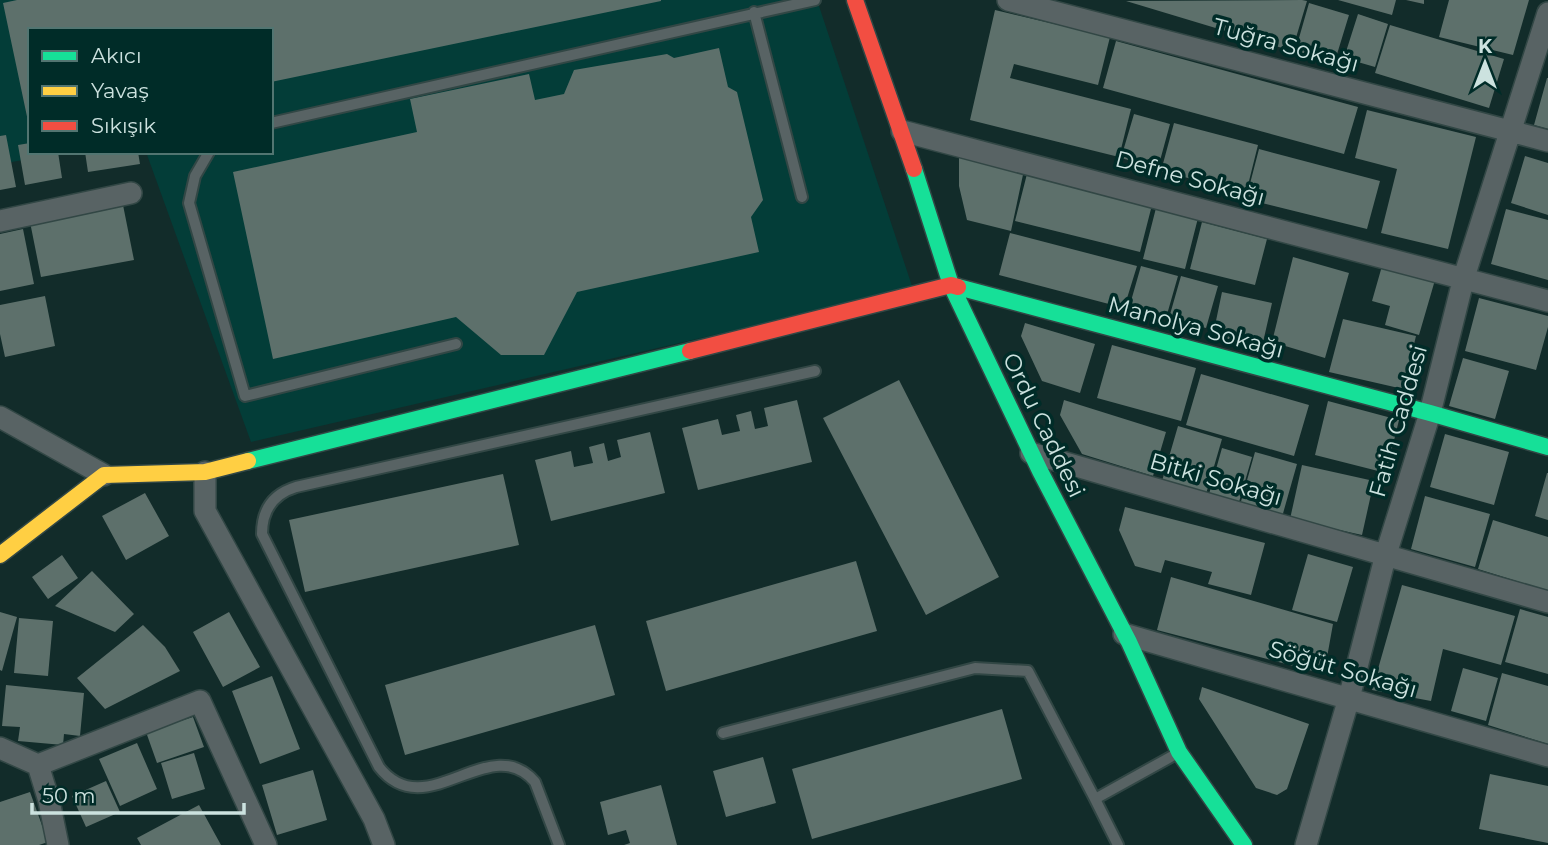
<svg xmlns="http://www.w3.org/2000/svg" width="1548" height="845" font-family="Montserrat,sans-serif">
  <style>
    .built { fill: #033d38 }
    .building { fill: #5d706b }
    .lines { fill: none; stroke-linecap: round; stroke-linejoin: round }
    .lane-casing { stroke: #324745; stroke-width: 14 }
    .street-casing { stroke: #324745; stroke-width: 24 }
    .fast-casing { stroke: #324745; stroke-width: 19 }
    .slow-casing { stroke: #324745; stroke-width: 19 }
    .jam-casing { stroke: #324745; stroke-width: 19 }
    .lane { stroke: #586364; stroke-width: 10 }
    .street { stroke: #586364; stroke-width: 21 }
    .fast { stroke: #16e098; stroke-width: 16 }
    .slow { stroke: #ffcf43; stroke-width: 16 }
    .jam { stroke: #f24e42; stroke-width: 16 }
    .labels { text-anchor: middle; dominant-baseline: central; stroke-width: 7; stroke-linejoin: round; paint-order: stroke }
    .street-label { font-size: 23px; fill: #cce2df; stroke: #002c28 }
  </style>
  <rect width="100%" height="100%" fill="#122c2a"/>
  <path class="built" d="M0,0H817L913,289L251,442L146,152H271V30H30V152H70L0,164Z"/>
  <path class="building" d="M17,0H661V1L271,82V30H30L29,126L3,3Z
    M1302,0L1307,1L1292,51L1126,1Z
    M1338,0H1396L1392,15Z
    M1406,0H1424V4Z
    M1449,0H1529L1513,55L1439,37Z
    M1309,3L1349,15L1334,64L1295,52Z
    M995,10L1110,37L1098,85L1014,64L1010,78L1131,109L1119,157L970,120Z
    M1358,14L1388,24L1375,67L1344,58Z
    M1390,25L1504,59L1489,108L1375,73Z
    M1116,41L1358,107L1344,154L1103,88Z
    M719,48L728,87L737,92L763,200L751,217L759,252L577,292L544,355H501L456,317L273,359L233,172L417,132L410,99L529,74L535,100L564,94L574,70L667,54L674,58Z
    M1547,78H1548V129L1534,125Z
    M1367,110L1476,137L1448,249L1381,233L1397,169L1355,158Z
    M1134,114L1170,124L1158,168L1121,158Z
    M1174,123L1258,145L1246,193L1161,171Z
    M6,135L16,187L0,190V136Z
    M30,143V152H58L62,178L25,185L18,145Z
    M1259,149L1380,181L1367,229L1246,199Z
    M85,152H138L140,164L88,172Z
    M959,156L1024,170L1011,231L967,220L959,186Z
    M1525,156L1548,163V215L1511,203Z
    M1028,170L1153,201L1140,252L1015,221Z
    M122,200L134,260L41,277L29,217Z
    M1156,208L1198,218L1185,269L1143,259Z
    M1506,209L1548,220V280L1491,264Z
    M1202,222L1267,239L1255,285L1190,269Z
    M23,229L34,284L0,291V234Z
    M1010,233L1137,266L1124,308L999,275Z
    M1293,257L1349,273L1325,358L1272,342Z
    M1141,266L1178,276L1166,318L1129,308Z
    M1382,266L1435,280L1419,335L1385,325L1390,306L1372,301Z
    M1181,276L1218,286L1206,328L1169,318Z
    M1222,292L1272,303L1261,351L1212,340Z
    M45,296L55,346L5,357L0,334V305Z
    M1479,298L1548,316V327L1536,370L1465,351Z
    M1343,319L1416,336L1403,389L1329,372Z
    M1025,323L1095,344L1080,393L1042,381L1021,336Z
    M1112,345L1196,368L1181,421L1097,398Z
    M1463,358L1509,371L1495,419L1449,406Z
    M1201,374L1309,405L1294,456L1186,425Z
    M899,380L999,577L926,615L823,418Z
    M797,400L812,462L698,490L682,428L718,419L722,435L740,431L736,415L751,411L755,429L768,426L764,408Z
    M1064,400L1166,432L1153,476L1082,454L1060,415Z
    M1328,401L1399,420L1386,473L1315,455Z
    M1178,426L1222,439L1206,494L1162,481Z
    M650,432L665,493L551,521L535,460L571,451L574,467L593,463L589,447L604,443L608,461L621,457L617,440Z
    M1445,434L1509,452L1494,505L1430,487Z
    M1222,448L1252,457L1239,502L1209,494Z
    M1255,452L1297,464L1282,517L1240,505Z
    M1302,465L1374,481L1362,535L1290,519Z
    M1547,473H1548V520L1535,516Z
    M503,474L519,545L305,592L289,520Z
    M145,493L169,536L126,560L102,516Z
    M1425,496L1490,514L1475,567L1411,549Z
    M1125,507L1265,543L1251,595L1208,584L1212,572L1165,560L1161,573L1135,566L1119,530Z
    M1493,520L1548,537V591L1478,569Z
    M1308,554L1353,567L1337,622L1292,610Z
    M62,555L78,578L48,599L32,577Z
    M856,561L877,631L666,691L646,621Z
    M92,571L134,614L115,632L55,606Z
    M1171,577L1333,624L1324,674L1157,630Z
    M1402,585L1515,616L1501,665L1443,649L1431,701L1372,690Z
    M1520,609L1548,617V674L1505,662Z
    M0,612L17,617L2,671L0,670Z
    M229,612L260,667L223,687L193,632Z
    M19,618L53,621L48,676L14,673Z
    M143,625L165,647L180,671L105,709L77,678Z
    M595,625L615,695L405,755L385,685Z
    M1463,668L1498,678L1486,721L1451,711Z
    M1502,673L1548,686V744L1488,725Z
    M272,676L300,749L260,764L232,691Z
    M6,685L84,693L80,736L64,734L63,745L18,741L20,727L2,726Z
    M1202,687L1309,724L1287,789L1277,795L1256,788L1199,699Z
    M1002,709L1022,779L812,839L792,769Z
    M193,717L204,747L157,763L146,732Z
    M137,743L157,789L120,806L99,759Z
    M194,753L205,789L172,799L161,763Z
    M763,757L776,803L726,817L713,771Z
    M313,770L327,820L277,835L262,785Z
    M1490,774L1548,786V843L1479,829Z
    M106,781L120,812L86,827L72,796Z
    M661,785L677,845H624L630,843L626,830L608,835L600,802Z
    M30,792L48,842L39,845H0V802Z
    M199,805L221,845H141L137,838Z"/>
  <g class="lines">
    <defs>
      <path id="lane" d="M754,12L802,197
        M271,123L815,0
        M209,152L195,176L189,203L245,396L456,344
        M723,733L975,668L1028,671L1095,799
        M559,845L535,782C490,729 426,827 379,767L262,534C262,510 273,494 296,487L815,371
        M1118,845L1095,799L1176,754"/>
      <path id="street" d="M1008,0L1548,141
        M902,131L1548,301
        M0,221L131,193
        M0,417L104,475
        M1031,453L1548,602
        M205,472V511L374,819L384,845
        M1124,634L1548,756
        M0,748L38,765L49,801L58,845
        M38,765L200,701L266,845
        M1306,845L1349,698L1386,554L1430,413L1464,277L1548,13"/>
      <path id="fast" d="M914,169L951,285L1040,471L1129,642L1179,752L1244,845
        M958,287L1430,413L1548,447
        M248,461L690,351"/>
      <path id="slow" d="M0,555L104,475L205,472L248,461"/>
      <path id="jam" d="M855,0L914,169
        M690,351L951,285L958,287"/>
    </defs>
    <use href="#lane" class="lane-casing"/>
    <use href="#street" class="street-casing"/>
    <use href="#fast" class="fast-casing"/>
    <use href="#slow" class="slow-casing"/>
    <use href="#jam" class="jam-casing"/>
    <use href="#lane" class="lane"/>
    <use href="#street" class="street"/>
    <use href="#fast" class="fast"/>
    <use href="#slow" class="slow"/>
    <use href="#jam" class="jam"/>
  </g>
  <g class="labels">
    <g class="street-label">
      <text transform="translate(1286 45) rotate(15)">Tuğra Sokağı</text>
      <text transform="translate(1190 178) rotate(15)">Defne Sokağı</text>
      <text transform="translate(1196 327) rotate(15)">Manolya Sokağı</text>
      <text transform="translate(1398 421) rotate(-74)">Fatih Caddesi</text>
      <text transform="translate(1044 425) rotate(64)">Ordu Caddesi</text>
      <text transform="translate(1216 479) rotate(16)">Bitki Sokağı</text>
      <text transform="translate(1343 669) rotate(16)">Söğüt Sokağı</text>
    </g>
  </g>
  <rect x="28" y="28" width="245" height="126" fill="#002c28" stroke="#527571" stroke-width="2"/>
  <rect x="42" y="51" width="35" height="10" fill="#16e098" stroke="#527571" stroke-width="2"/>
  <text x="91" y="63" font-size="21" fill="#cce2df">Akıcı</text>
  <rect x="42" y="86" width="35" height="10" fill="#ffcf43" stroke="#527571" stroke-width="2"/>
  <text x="91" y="98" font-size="21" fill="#cce2df">Yavaş</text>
  <rect x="42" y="121" width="35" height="10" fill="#f24e42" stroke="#527571" stroke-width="2"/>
  <text x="91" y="133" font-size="21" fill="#cce2df">Sıkışık</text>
  <g transform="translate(1485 63)" stroke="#002c28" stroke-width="5" paint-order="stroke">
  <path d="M0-5L12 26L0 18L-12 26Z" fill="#cce2df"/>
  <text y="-10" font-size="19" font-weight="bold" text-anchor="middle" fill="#cce2df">K</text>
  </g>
  <path d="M32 803v10h212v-10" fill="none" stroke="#cce2df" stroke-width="3.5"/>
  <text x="42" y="803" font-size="21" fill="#cce2df" stroke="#002c28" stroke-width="5" paint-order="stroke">50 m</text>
</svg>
